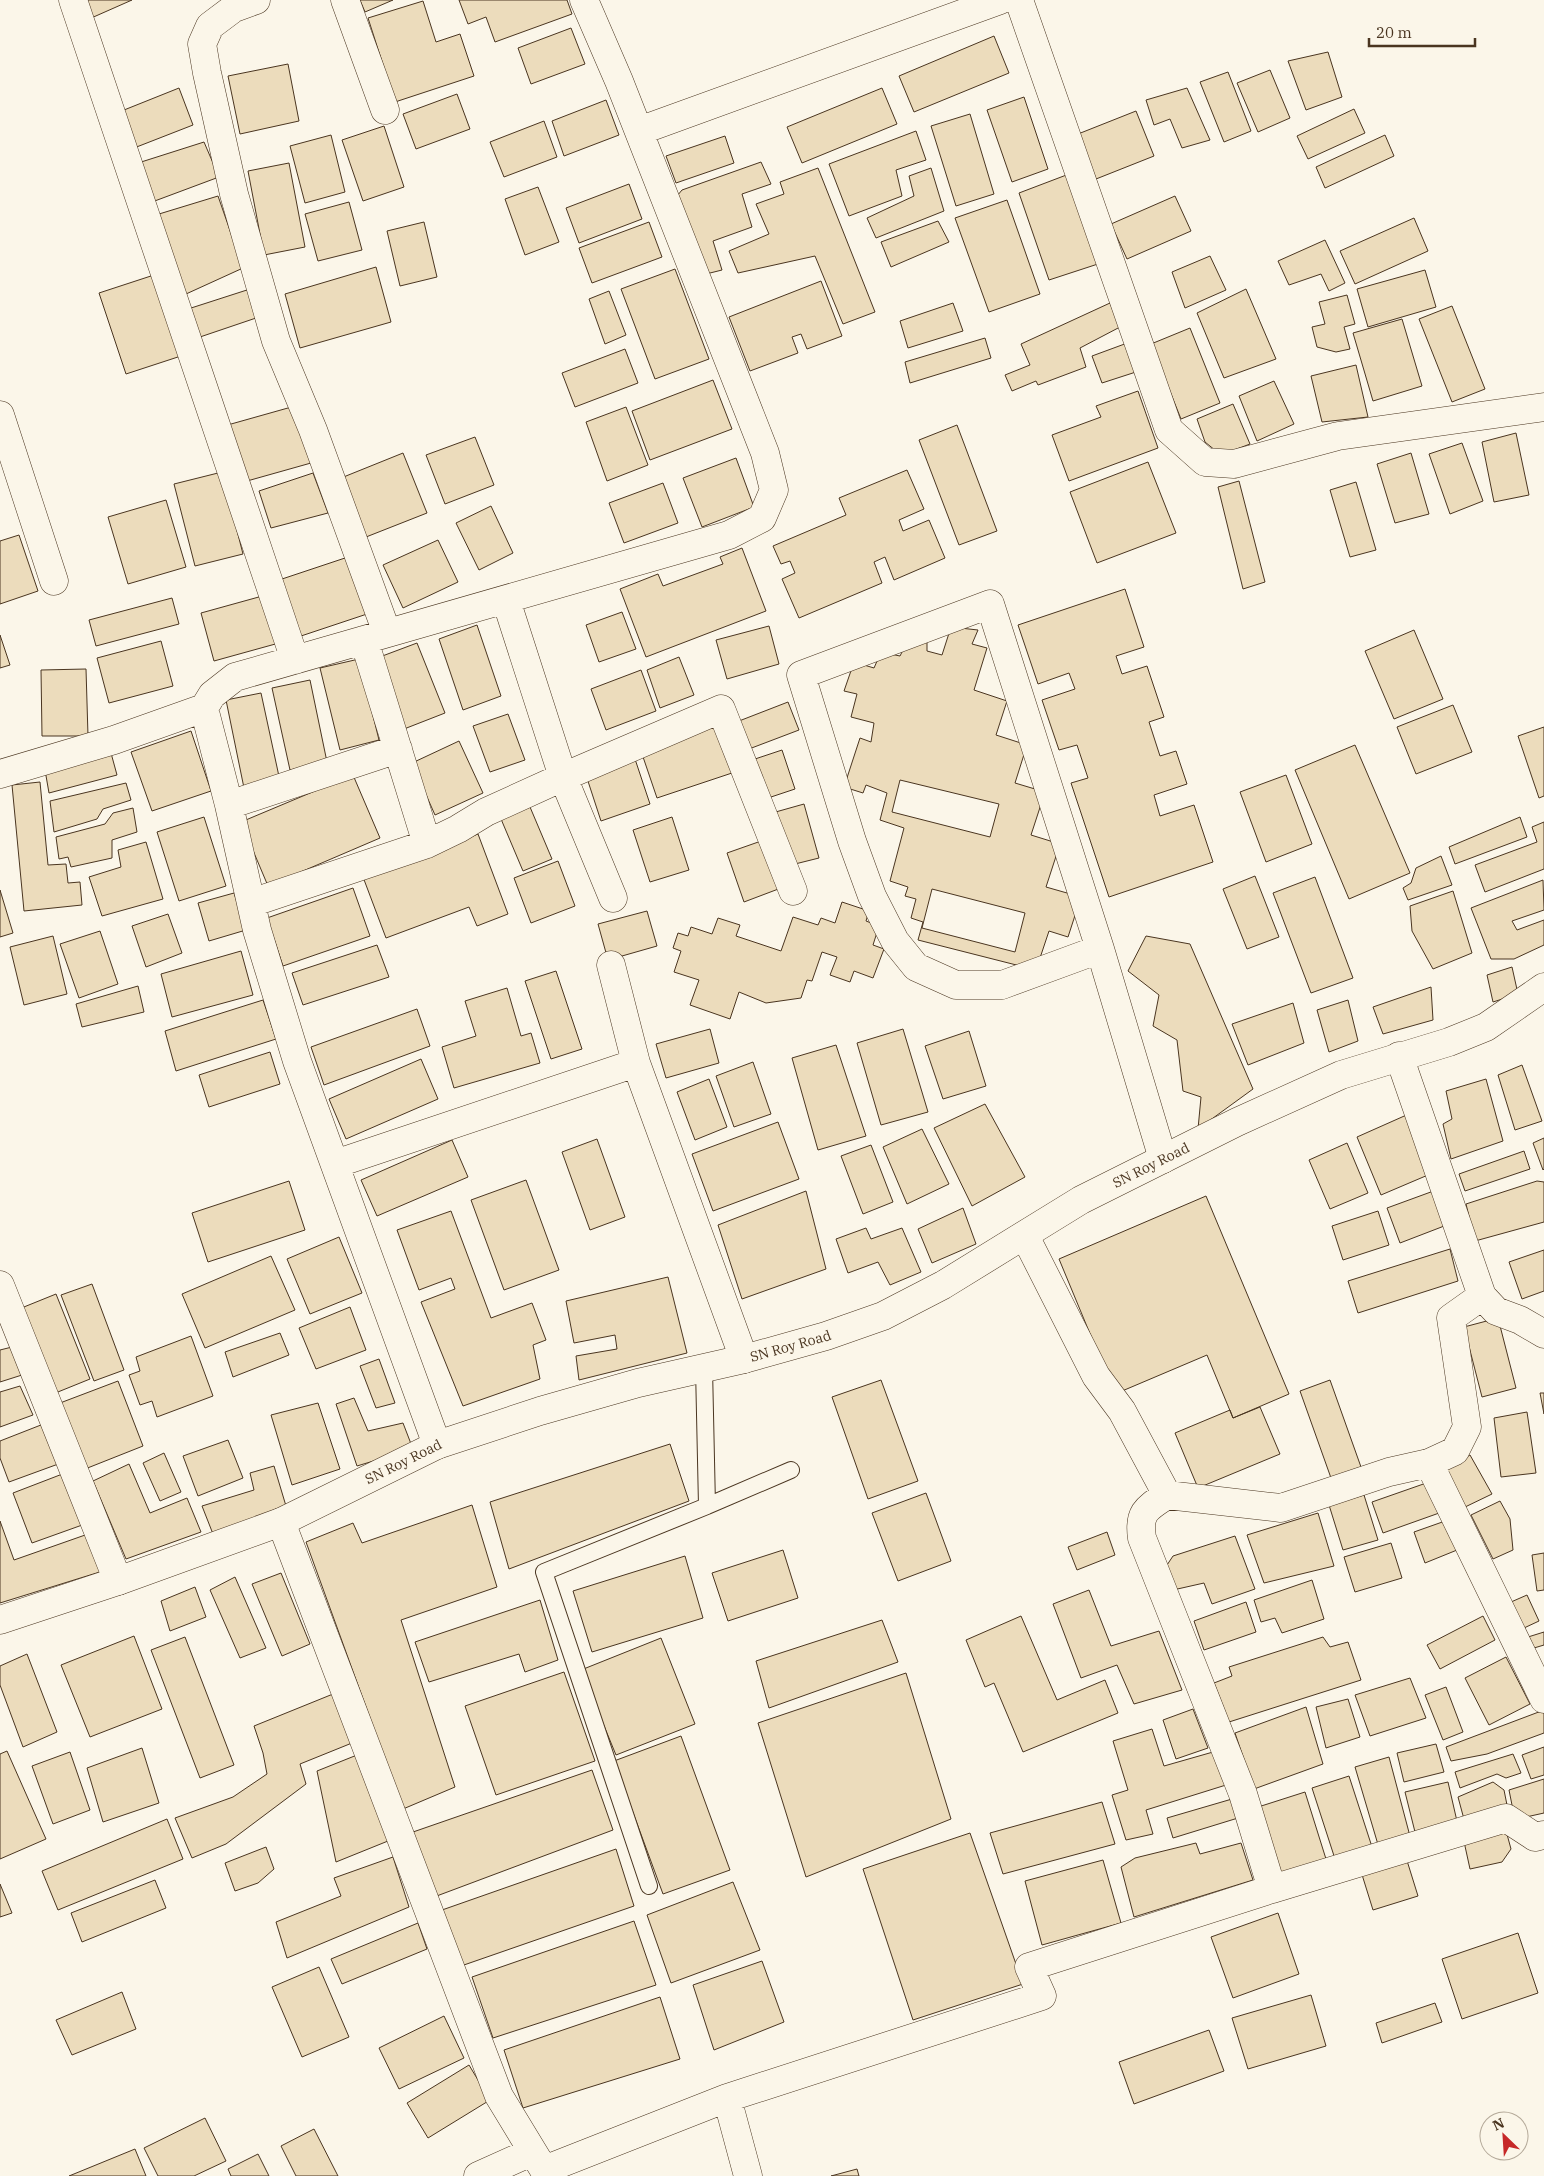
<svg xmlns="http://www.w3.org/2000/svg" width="1544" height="2176" font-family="'IBM Plex Serif',serif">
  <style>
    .building { fill: #ecdcbc; stroke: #4a3520; fill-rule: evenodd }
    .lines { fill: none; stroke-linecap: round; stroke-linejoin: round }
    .lane-casing { stroke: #4a3520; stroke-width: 18 }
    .street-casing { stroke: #4a3520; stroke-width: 29 }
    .secondary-casing { stroke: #4a3520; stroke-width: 29 }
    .lane { stroke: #fbf6e9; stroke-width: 16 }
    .street { stroke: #fbf6e9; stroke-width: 28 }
    .secondary { stroke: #fbf6e9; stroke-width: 28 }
    .labels { text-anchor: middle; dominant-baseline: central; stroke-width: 4; stroke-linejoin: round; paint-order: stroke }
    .street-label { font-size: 14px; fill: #4a3520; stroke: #fbf6e9 }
  </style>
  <rect width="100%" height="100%" fill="#fbf6e9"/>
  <path class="building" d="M81,0H132L89,19Z
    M360,0H393L365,12Z
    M459,0H567L572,14L495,42L486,17L468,24Z
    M423,1L436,42L460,34L474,76L395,102L368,18Z
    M571,28L585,64L531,84L518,48Z
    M994,36L1009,73L914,112L899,76Z
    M1328,52L1342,97L1306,110L1288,61Z
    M288,64L299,121L240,134L228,76Z
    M1270,70L1290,118L1258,132L1237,83Z
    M1228,72L1251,131L1224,142L1200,82Z
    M179,88L193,125L134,148L119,112Z
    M882,88L897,124L802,163L787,127Z
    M1187,88L1210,140L1182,148L1170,119L1154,125L1146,100Z
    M457,94L470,129L416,149L403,114Z
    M1024,97L1048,169L1012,182L987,110Z
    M606,100L619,135L564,156L552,121Z
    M1354,109L1365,133L1308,159L1297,136Z
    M1136,111L1154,156L1096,179L1078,134Z
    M970,114L994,194L956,206L931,126Z
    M544,121L557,157L504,177L490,142Z
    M384,126L404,187L363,201L342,140Z
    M916,131L926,160L896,170L902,196L849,216L829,164Z
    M331,135L345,192L305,203L290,146Z
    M1385,135L1394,156L1325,188L1316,167Z
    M725,136L734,163L676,183L666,156Z
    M204,142L219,177L152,202L138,163Z
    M761,162L771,184L742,194L752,227L713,241L722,270L706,274L677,196L682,190Z
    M289,163L305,247L264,255L248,171Z
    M818,168L875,312L843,324L815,256L738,273L729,251L769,234L756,204L784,194L780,182Z
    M931,168L944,211L876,238L867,218L914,196L909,176Z
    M1069,174L1104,262L1049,280L1019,193Z
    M629,184L642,219L579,243L566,208Z
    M538,187L559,242L525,255L505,199Z
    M218,196L243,268L186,294L159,214Z
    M1175,196L1191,231L1127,259L1111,224Z
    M1007,200L1040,294L989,312L955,218Z
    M349,202L362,250L318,261L305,214Z
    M1414,218L1428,251L1355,284L1340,251Z
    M938,221L949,242L891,267L881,242Z
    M424,222L437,277L400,286L387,231Z
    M649,222L662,257L592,283L579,248Z
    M1325,240L1345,283L1329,291L1321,274L1289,285L1278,261Z
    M1210,256L1226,290L1185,308L1172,272Z
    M376,267L391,322L300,348L285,294Z
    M675,269L709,359L655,379L621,289Z
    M1425,270L1436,307L1368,327L1357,289Z
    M157,274L184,355L126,374L99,293Z
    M821,281L842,336L807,349L801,334L792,337L798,353L750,371L729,317Z
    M250,289L259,317L197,338L188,309Z
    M1246,289L1276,359L1224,378L1197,313Z
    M609,291L626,335L605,344L589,299Z
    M1347,295L1355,324L1344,327L1350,349L1336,352L1317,347L1312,327L1325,324L1319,302Z
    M953,303L963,331L908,348L900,321Z
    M1110,303L1120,327L1080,348L1086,367L1038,385L1036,381L1012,391L1005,375L1030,365L1021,344Z
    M1452,306L1485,389L1452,402L1419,319Z
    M1402,319L1422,386L1373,401L1353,333Z
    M1190,328L1220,403L1181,419L1151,344Z
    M985,338L991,358L910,383L905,362Z
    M1130,342L1139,371L1102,383L1092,356Z
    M625,349L638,383L575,407L562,373Z
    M1356,365L1368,417L1322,422L1311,376Z
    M713,380L732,429L650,460L632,411Z
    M1274,381L1294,424L1257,441L1239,396Z
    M1138,391L1158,448L1069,481L1052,435L1101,417L1096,406Z
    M1233,404L1250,444L1221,455L1205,442L1197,419Z
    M295,406L311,463L240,483L224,426Z
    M626,407L648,465L607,481L586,422Z
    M957,425L997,531L959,545L919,440Z
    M1516,433L1529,495L1494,502L1482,442Z
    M475,437L494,485L445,504L426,455Z
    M1462,443L1483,501L1450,514L1429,454Z
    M403,453L427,513L366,537L341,478Z
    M1411,453L1429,514L1395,523L1377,464Z
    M736,458L754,507L702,527L683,478Z
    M1148,462L1176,533L1097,563L1070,492Z
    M907,470L924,509L899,520L903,531L929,520L945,558L894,580L885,557L874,562L882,583L799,618L782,579L795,573L790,561L781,564L773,546L846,515L839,498Z
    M222,472L243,554L195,566L174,484Z
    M313,473L328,513L271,528L259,491Z
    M1239,481L1265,582L1243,589L1218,487Z
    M1356,482L1376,550L1350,557L1330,490Z
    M663,483L678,523L624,543L609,503Z
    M166,500L186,567L128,584L108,517Z
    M491,506L513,553L479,570L456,523Z
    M19,535L38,591L0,604V541Z
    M438,540L458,582L403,608L383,565Z
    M742,548L766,611L646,657L620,589L658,574L663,586L723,564L720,557Z
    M348,557L367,614L295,638L276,581Z
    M1125,589L1144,647L1116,656L1122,674L1147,666L1164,717L1149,722L1160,756L1176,751L1187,784L1154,795L1160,816L1194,805L1213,862L1109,897L1071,783L1088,778L1077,745L1059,750L1042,700L1075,689L1069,673L1038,684L1018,625Z
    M266,595L279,643L214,661L201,613Z
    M172,598L179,624L96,646L89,620Z
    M622,612L636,649L599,662L586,625Z
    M477,625L501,696L463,710L439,639Z
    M769,626L779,664L727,679L716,640Z
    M951,627L978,630L972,644L987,648L974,690L1007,701L996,735L1027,745L1015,783L1045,792L1031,835L1060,844L1046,887L1081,897L1068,937L1049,931L1036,970L918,940L923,922L911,918L916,899L905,896L908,887L890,881L904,828L880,820L887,793L866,785L863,793L844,787L860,738L871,742L874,723L851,717L857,694L844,691L854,662L874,668L881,652L900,656L907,642L927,641V651L942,655ZM900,780L999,804L990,837L892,812ZM932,889L1025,913L1015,952L922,928Z
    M1414,630L1443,699L1394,719L1365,651Z
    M0,635L10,665L0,668Z
    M161,641L173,686L109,703L97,658Z
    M417,643L445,713L404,729L377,658Z
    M679,657L694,695L660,708L647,670Z
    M359,659L379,740L340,750L320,668Z
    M86,669L88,736H42L41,670Z
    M641,670L656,711L606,730L591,689Z
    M310,680L327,762L290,770L272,688Z
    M261,693L280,781L244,788L226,700Z
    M788,702L799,730L749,749L739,721Z
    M1453,705L1472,752L1416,774L1397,727Z
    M508,714L525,760L490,772L473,726Z
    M715,723L732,773L657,798L640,748Z
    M1544,727V796L1539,798L1518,736Z
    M191,731L211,791L152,811L131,752Z
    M459,741L483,793L435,815L412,763Z
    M1355,745L1410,873L1349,899L1295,770Z
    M782,750L795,789L765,799L752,760Z
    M111,753L117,775L49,793L45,770Z
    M633,753L650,804L601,821L584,769Z
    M353,775L380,838L268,886L241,822Z
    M1286,775L1312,844L1266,862L1240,792Z
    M40,782L48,865L66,864L68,883L80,882L82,905L24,911L12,785Z
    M126,783L131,800L103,809L97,819L54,832L50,801Z
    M804,804L819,858L787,866L772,813Z
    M530,807L552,859L523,871L501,819Z
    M133,808L137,832L112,840V858L71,867L68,857L59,859L56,837L105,824L113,813Z
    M204,817L226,886L179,901L157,832Z
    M672,817L689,870L650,882L633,830Z
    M1520,817L1527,837L1455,864L1449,847Z
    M1544,822V869L1485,892L1475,865L1537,842L1532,827Z
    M478,834L508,914L477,926L469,907L386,938L363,877Z
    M764,840L781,888L744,902L727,853Z
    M146,842L163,899L102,916L89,877L121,867L118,850Z
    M1441,856L1452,885L1408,900L1403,888L1411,883L1416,868Z
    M558,861L575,906L531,923L514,878Z
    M1255,876L1279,937L1247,949L1223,889Z
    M1315,877L1353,978L1311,993L1273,893Z
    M1543,880L1544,910L1512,921L1517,930L1544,920V945L1514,959H1491L1471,908Z
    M353,888L370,936L283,966L267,918Z
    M0,890L13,933L0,937Z
    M1453,891L1472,953L1433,969L1412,931L1410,906Z
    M234,893L246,930L209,941L198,903Z
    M842,902L869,911L866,921L879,926L873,945L884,949L873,978L854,971L850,982L830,975L837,957L822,952L812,981L807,980L801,998L766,1003L739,992L730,1019L690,1005L699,980L674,972L681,951L673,948L678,933L688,936L691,927L712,934L718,918L740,925L736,936L781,951L793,917L818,925L821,918L835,923Z
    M647,911L657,946L608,960L598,924Z
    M168,914L182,953L146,967L132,926Z
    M100,931L118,984L79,998L60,944Z
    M53,936L67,994L24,1005L10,947Z
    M1146,936L1190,944L1253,1089L1198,1129L1201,1097L1183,1091L1177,1040L1153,1026L1159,995L1128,971Z
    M377,945L389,977L303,1005L292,973Z
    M241,951L253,995L172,1017L161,974Z
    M1512,967L1518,994L1493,1002L1487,975Z
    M556,971L582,1049L551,1059L525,981Z
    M138,986L144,1012L82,1027L76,1004Z
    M1431,987L1433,1020L1383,1034L1373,1007Z
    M507,988L521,1036L531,1033L540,1063L454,1088L442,1047L476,1036L465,1001Z
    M263,1000L276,1039L176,1071L165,1031Z
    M1348,1000L1358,1041L1329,1052L1317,1010Z
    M1293,1003L1304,1043L1248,1065L1232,1024Z
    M417,1009L430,1046L324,1085L311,1047Z
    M710,1029L719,1063L666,1078L656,1044Z
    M903,1029L928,1112L881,1125L857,1043Z
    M969,1031L986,1086L943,1099L925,1046Z
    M836,1045L866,1136L818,1150L792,1058Z
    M270,1052L280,1084L209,1107L199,1075Z
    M421,1059L438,1099L346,1139L329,1099Z
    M753,1062L771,1114L734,1127L716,1076Z
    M1522,1065L1542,1121L1515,1130L1498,1075Z
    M709,1079L727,1127L695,1140L677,1092Z
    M1486,1079L1503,1141L1451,1159L1443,1124L1452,1119L1446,1091Z
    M985,1104L1025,1177L972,1206L934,1128Z
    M1411,1113L1435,1172L1381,1195L1357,1137Z
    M778,1122L799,1179L713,1211L692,1154Z
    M922,1129L949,1184L907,1204L883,1147Z
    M1544,1138V1169L1543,1170L1533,1143Z
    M597,1139L625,1217L590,1230L562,1152Z
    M452,1140L468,1177L377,1216L361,1180Z
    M1347,1143L1368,1193L1330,1209L1309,1160Z
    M871,1145L893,1202L863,1214L841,1156Z
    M1524,1151L1530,1169L1465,1191L1459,1174Z
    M526,1180L559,1270L504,1290L471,1200Z
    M289,1181L305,1230L208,1262L192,1213Z
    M1537,1181L1544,1182V1222L1475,1241L1466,1204Z
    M1439,1189L1452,1223L1400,1243L1387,1208Z
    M806,1191L826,1269L742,1299L718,1225Z
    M1206,1196L1289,1394L1233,1418L1207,1355L1115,1394L1059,1259Z
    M963,1208L976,1244L932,1263L918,1229Z
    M451,1211L491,1318L532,1303L546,1340L533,1345L540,1379L463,1406L421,1302L455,1289L451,1278L419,1290L397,1230Z
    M1378,1211L1389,1245L1343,1260L1332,1226Z
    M866,1228L871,1239L902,1228L921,1272L890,1285L878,1262L848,1273L836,1239Z
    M339,1237L362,1293L310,1314L287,1259Z
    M1450,1249L1458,1281L1358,1313L1348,1281Z
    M1544,1250V1291L1522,1299L1509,1262Z
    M271,1256L295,1310L205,1348L182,1294Z
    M668,1277L687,1353L579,1380L576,1356L617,1349L615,1335L574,1343L566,1301Z
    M92,1284L124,1370L94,1381L61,1295Z
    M56,1294L90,1379L48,1396L14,1311Z
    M350,1307L366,1350L316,1369L299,1328Z
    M1498,1318L1516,1388L1482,1397L1464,1327Z
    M280,1333L289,1355L233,1377L225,1352Z
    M191,1336L213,1396L157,1417L152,1401L140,1405L129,1375L140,1371L136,1357Z
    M12,1347L22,1375L0,1382V1350Z
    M379,1359L395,1403L376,1408L360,1366Z
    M881,1380L918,1481L868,1499L832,1397Z
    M1330,1380L1361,1467L1331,1478L1300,1391Z
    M118,1381L143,1446L85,1469L60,1403Z
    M20,1386L33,1415L0,1427V1392Z
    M1540,1393H1544V1414Z
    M354,1398L368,1431L403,1423L413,1449L357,1466L336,1404Z
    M318,1403L340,1469L292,1485L271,1415Z
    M1260,1407L1280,1454L1198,1488L1175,1433L1230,1410L1233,1418Z
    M1527,1412L1536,1473L1501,1477L1494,1418Z
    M46,1423L61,1463L9,1482L0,1458V1441Z
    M228,1440L243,1478L198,1496L183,1456Z
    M670,1444L689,1501L509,1569L490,1502Z
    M164,1453L181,1492L160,1501L143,1463Z
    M1470,1455L1492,1494L1463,1508L1443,1469Z
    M129,1464L150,1513L187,1498L201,1532L126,1559L93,1481Z
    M274,1466L286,1506L213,1534L202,1506L254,1490L250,1473Z
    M65,1473L85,1524L32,1543L13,1493Z
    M1432,1481L1442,1512L1383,1533L1372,1502Z
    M926,1493L951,1561L898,1581L872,1513Z
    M1364,1495L1378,1540L1343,1550L1329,1505Z
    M1500,1501L1510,1519L1513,1550L1493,1559L1471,1515Z
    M472,1505L497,1587L401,1620L455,1787L403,1809L306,1542L353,1523L362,1543Z
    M1318,1513L1334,1566L1264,1583L1247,1535Z
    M1448,1520L1462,1548L1425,1563L1414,1532Z
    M0,1521L14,1560L88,1534L103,1571L0,1603Z
    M1107,1532L1115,1555L1077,1570L1068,1547Z
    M1235,1536L1255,1589L1212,1604L1204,1583L1173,1590L1165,1568L1173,1556Z
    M1391,1543L1402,1578L1355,1592L1344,1557Z
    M783,1550L798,1598L728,1621L712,1573Z
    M1544,1553V1590L1537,1591L1532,1555Z
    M685,1556L703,1618L592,1652L573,1591Z
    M281,1573L310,1644L282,1656L252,1584Z
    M235,1577L266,1648L240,1658L210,1590Z
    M1312,1580L1324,1619L1282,1633L1275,1618L1261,1622L1254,1600Z
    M195,1587L206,1617L170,1631L161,1601Z
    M1089,1590L1111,1646L1159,1631L1182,1690L1134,1704L1117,1665L1081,1678L1053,1604Z
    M1527,1595L1539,1621L1524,1628L1511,1602Z
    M540,1600L558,1660L525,1672L519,1654L429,1682L415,1642Z
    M1246,1602L1256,1632L1204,1650L1194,1621Z
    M1021,1616L1057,1700L1105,1680L1118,1713L1023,1752L994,1683L985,1687L966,1640Z
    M1483,1616L1495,1640L1440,1669L1427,1645Z
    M882,1620L898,1662L769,1708L756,1661Z
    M1544,1632V1645L1534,1648L1528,1637Z
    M134,1636L162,1709L90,1737L61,1665Z
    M185,1637L234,1765L200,1778L151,1650Z
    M1323,1637L1330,1647L1348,1642L1361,1680L1229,1722L1214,1683L1232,1676L1229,1667Z
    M661,1638L695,1724L616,1755L581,1670Z
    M27,1654L57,1732L23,1747L0,1685V1666Z
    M1506,1657L1530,1704L1489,1725L1465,1678Z
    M564,1672L595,1761L496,1795L465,1706Z
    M906,1673L951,1819L806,1877L758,1723Z
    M1410,1678L1426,1718L1370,1736L1355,1695Z
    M1446,1687L1463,1732L1443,1740L1425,1695Z
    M333,1694L352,1743L300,1764L306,1784L226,1844L192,1858L175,1818L233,1797L267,1774L263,1753L254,1726Z
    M1348,1699L1360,1737L1326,1748L1316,1707Z
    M1306,1707L1323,1764L1254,1789L1235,1733Z
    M1193,1709L1208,1748L1176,1759L1163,1720Z
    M1544,1710V1733L1487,1754L1451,1761L1446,1747Z
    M1152,1729L1164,1766L1213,1752L1226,1785L1146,1810L1153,1834L1126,1840L1112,1795L1128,1790L1113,1741Z
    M681,1736L730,1870L663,1894L614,1761Z
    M1436,1744L1444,1772L1404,1782L1397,1753Z
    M1544,1747V1775L1531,1779L1522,1755Z
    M142,1748L159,1803L103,1822L87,1768Z
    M7,1751L46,1839L0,1859V1754Z
    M70,1752L90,1810L53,1824L32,1766Z
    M1513,1754L1521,1773L1506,1778L1497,1774L1460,1788L1455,1772Z
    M357,1755L388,1841L336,1862L317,1771Z
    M1389,1757L1411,1840L1379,1848L1355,1767Z
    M592,1770L613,1830L434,1897L413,1832Z
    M1349,1776L1373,1850L1336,1862L1312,1788Z
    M1544,1779V1813L1526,1817L1513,1810L1509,1790Z
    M1448,1782L1459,1830L1417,1840L1405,1792Z
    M1493,1782L1504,1790L1508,1810L1465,1823L1458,1797Z
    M1305,1792L1326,1859L1276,1875L1255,1808Z
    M1232,1799L1238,1818L1173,1838L1167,1818Z
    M1102,1802L1115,1844L1003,1874L990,1833Z
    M167,1819L183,1859L58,1910L42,1871Z
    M1505,1827L1511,1849L1502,1862L1470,1869L1463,1837Z
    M970,1833L1023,1984L913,2020L863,1869Z
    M1196,1843L1200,1854L1241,1843L1253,1880L1134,1917L1121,1867L1135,1858Z
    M266,1847L274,1869L258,1883L235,1891L225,1863Z
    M616,1849L634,1906L461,1966L442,1910Z
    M1404,1851L1418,1896L1373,1910L1359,1865Z
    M393,1857L409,1907L287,1958L276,1922L341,1896L334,1878Z
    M1103,1860L1121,1923L1042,1945L1025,1881Z
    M155,1880L166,1908L82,1942L71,1913Z
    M733,1882L760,1950L671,1983L647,1915Z
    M0,1884L12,1913L0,1917Z
    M1278,1913L1299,1974L1233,1998L1211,1937Z
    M634,1921L656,1985L493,2038L472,1977Z
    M418,1923L427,1949L342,1984L331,1959Z
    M1518,1933L1538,1993L1462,2019L1442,1959Z
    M762,1961L784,2022L714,2050L693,1985Z
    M319,1967L349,2037L302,2057L272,1987Z
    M122,1992L136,2029L72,2055L56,2020Z
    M1311,1995L1326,2046L1248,2069L1232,2018Z
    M660,1997L680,2059L523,2108L504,2050Z
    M1435,2003L1442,2022L1382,2043L1376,2023Z
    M444,2016L464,2058L399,2089L379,2048Z
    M1209,2030L1224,2071L1134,2104L1119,2062Z
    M469,2065L490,2100L428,2138L407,2103Z
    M205,2118L226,2161L194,2176H158L144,2148Z
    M314,2129L338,2176H296L281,2146Z
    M135,2149L146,2176H69Z
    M258,2154L269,2176H231L228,2169Z
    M857,2169L859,2176H831Z"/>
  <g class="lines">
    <defs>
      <path id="lane" d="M707,1506L791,1470
        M649,1886L544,1572L707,1506L704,1368"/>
      <path id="street" d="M73,0L295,660
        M256,0L234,8L210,26L202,44L207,73L234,194L276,341L313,430L387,633
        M345,0L385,110
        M1019,0L1169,430L1205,462L1234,464L1338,436L1544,407
        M639,131L1000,0
        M0,415L54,581
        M506,600L563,777L613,898
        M364,640L427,844
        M0,774L114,740L204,708
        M229,805L398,749
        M251,903L427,844L458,829L486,812L563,777L721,709L793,891
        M1100,949L1002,985H956L916,967L895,941L872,896L852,841L801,675L990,604L1100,949L1163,1159
        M611,965L636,1063L744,1359
        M1399,1056L1482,1296L1496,1311L1520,1320L1544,1334
        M335,1164L636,1063
        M1025,1236L1096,1376L1122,1411L1167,1495
        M0,1285L118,1581
        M437,1445L297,1061L257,930L229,805L204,708L212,695L235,677L729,535L762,518L774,490L765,453L619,81L584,0
        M1429,1463L1455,1451L1467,1427L1451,1318L1482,1296
        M281,1522L499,2096L544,2170L727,2098L1042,1996L1029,1967L1272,1889L1243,1794L1142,1538C1138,1512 1147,1508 1167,1495L1281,1508L1389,1472L1429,1463L1544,1699
        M1272,1889L1506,1818L1535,1837L1544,1835
        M727,2098L748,2176
        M478,2176L527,2154"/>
      <g id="secondary">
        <path id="s1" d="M0,1620L118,1581L281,1522L437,1445L540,1411L638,1383L744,1359L826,1336L883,1316L943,1285L1081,1200L1237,1122L1341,1075L1449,1042L1486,1027L1544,987"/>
      </g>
    </defs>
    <use href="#lane" class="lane-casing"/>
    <use href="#street" class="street-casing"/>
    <use href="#secondary" class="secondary-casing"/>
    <use href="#lane" class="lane"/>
    <use href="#street" class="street"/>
    <use href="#secondary" class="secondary"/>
  </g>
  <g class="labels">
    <g class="street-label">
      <text stroke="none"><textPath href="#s1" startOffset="1244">SN Roy Road</textPath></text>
      <text stroke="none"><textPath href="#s1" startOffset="839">SN Roy Road</textPath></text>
      <text stroke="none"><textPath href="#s1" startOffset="434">SN Roy Road</textPath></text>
    </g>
  </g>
  <g transform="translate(1504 2136) rotate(335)"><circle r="24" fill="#fbf6e9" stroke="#b4a999"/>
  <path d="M0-4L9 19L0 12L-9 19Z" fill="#c62828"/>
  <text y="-8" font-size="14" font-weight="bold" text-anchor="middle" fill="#4a3520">N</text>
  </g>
  <path d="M1369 38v8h106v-8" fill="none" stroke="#4a3520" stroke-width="2.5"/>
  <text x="1376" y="38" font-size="15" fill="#4a3520" stroke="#fbf6e9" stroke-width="4" paint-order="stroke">20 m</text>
</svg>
